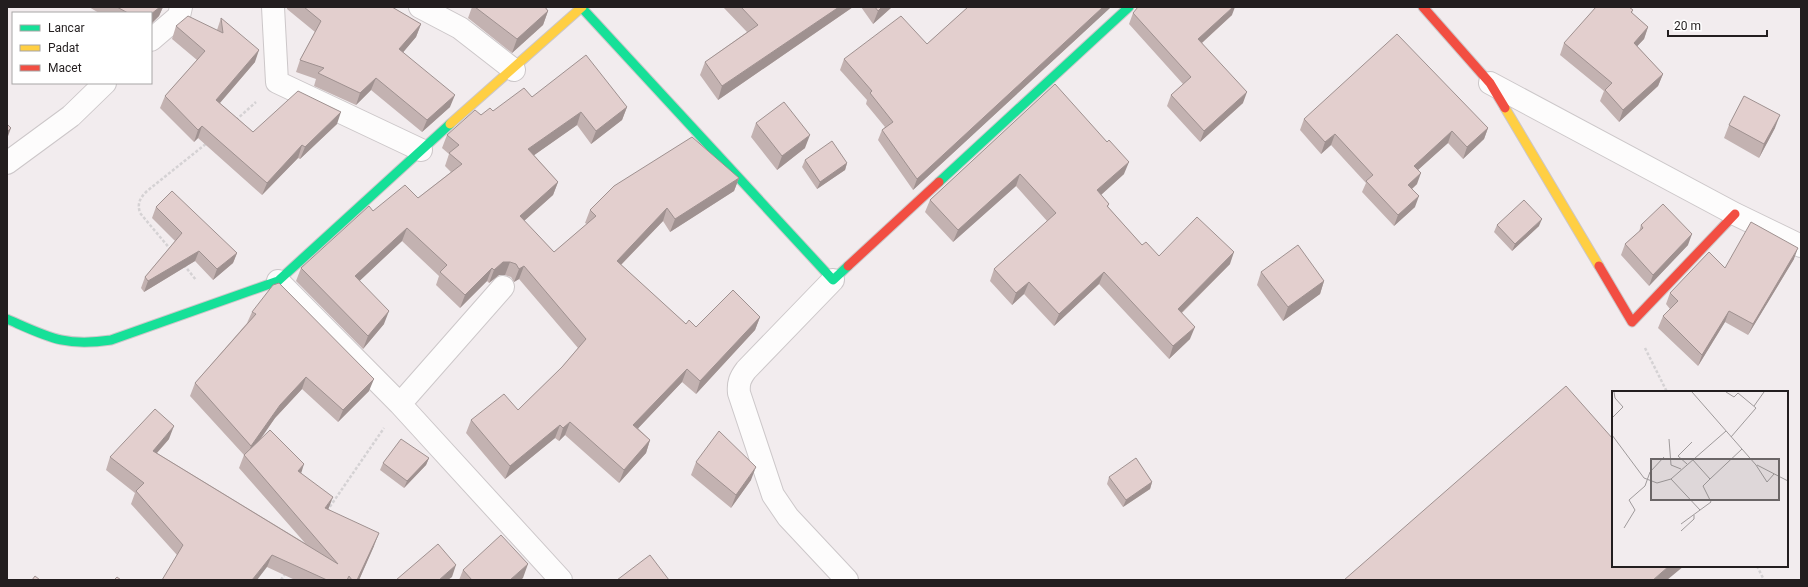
<svg xmlns="http://www.w3.org/2000/svg" width="1808" height="587" font-family="Roboto,sans-serif">
  <style>
    .lines { fill: none; stroke-linecap: round; stroke-linejoin: round }
    .street-casing { stroke: #ccc7c9; stroke-width: 24 }
    .fast-casing { stroke: #ccc7c9; stroke-width: 11 }
    .slow-casing { stroke: #ccc7c9; stroke-width: 11 }
    .jam-casing { stroke: #ccc7c9; stroke-width: 11 }
    .path { stroke: #d5d2d4; stroke-width: 2.5; stroke-dasharray: 3 2; stroke-linecap: butt }
    .street { stroke: #fdfcfc; stroke-width: 22 }
    .fast { stroke: #16e098; stroke-width: 9 }
    .slow { stroke: #ffcf43; stroke-width: 9 }
    .jam { stroke: #f24e42; stroke-width: 9 }
    .wall { fill: #c3b2b1 }
    .shaded-wall { fill: #9f9190 }
    .building { fill: #e3cfce; stroke: #9f9190 }
    .inset-road { fill: none; stroke: #9f9a9b; stroke-width: 1 }
    .view { fill: #6b6667; fill-opacity: 0.15; stroke: #6b6667; stroke-width: 2 }
    .inset-edge { fill: none; stroke: #231e1f; stroke-width: 2 }
  </style>
  <rect width="100%" height="100%" fill="#f2ecee"/>
  <g class="lines">
    <defs>
      <path id="street" d="M273,7L277,82L421,150
        M420,7L460,28L514,70
        M151,40L179,16L181,7
        M1490,83L1735,214L1801,246
        M7,163L71,116L105,83
        M833,280L746,370C740,378 738,383 739,393L773,495L788,517L847,580
        M278,281L400,404L561,580
        M400,404L503,287"/>
      <path id="fast" d="M582,8L833,280L848,266
        M939,182L1129,7
        M7,319C48,337 64,347 111,340L278,281L450,124"/>
      <path id="slow" d="M1505,108L1599,266
        M450,124L582,7"/>
      <path id="jam" d="M1423,7L1490,83L1505,108
        M848,266L939,182
        M1599,266L1632,322L1735,214"/>
    </defs>
    <use href="#street" class="street-casing"/>
    <use href="#fast" class="fast-casing"/>
    <use href="#slow" class="slow-casing"/>
    <use href="#jam" class="jam-casing"/>
    <path class="path" d="M236,120L256,102
      M171,250L140,213C137,203 140,198 147,191L207,143
      M184,265L196,280
      M1645,348L1667,392
      M327,511L384,428
      M1757,566L1764,580
      M281,580L285,574"/>
    <use href="#street" class="street"/>
    <use href="#fast" class="fast"/>
    <use href="#slow" class="slow"/>
    <use href="#jam" class="jam"/>
  </g>
  <path class="wall" d="M89,7H163L159,16L151,24V13H99Z
    M287,7H392L421,24L416,37L403,52L450,107L422,132L371,90L356,105L314,86L316,79L296,72L300,60L315,32L287,9Z
    M472,7H545L548,11L543,25L512,53L468,18Z
    M723,7H853L718,100L700,75L705,62L747,32Z
    M861,7H892L873,24Z
    M968,7H1111L913,190L878,140L882,130L885,127L866,104L867,100L840,70L844,59L927,44Z
    M1633,10L1632,13L1648,27L1644,39L1637,46L1663,74L1658,86L1619,122L1600,101L1604,91L1560,55L1564,43Z
    M1133,13L1232,15L1202,43L1243,103L1200,142L1167,106L1171,95L1183,84L1129,24Z
    M221,18L255,62L220,103L253,132L337,124L300,159L298,158L262,195L198,138L194,142L160,108L165,96L197,60L172,39L176,26L217,30Z
    M1055,84L1124,174L1101,195L1109,204L1108,207L1142,245L1159,256L1230,264L1182,313L1190,339L1169,359L1099,284L1054,326L1024,294L1012,305L990,281L994,269L1047,221L1016,186L953,242L925,212L930,200Z
    M532,97L627,107L622,120L591,144L577,125L534,155L558,182L553,195L524,221L554,252L587,224L585,223L590,210L739,178L734,191L670,232L663,221L621,265L686,324L696,327L760,317L755,330L696,394L682,382L638,428L650,440L646,453L619,483L565,435L559,441L555,438L505,479L466,433L471,420L518,410L562,367L578,348L519,279L514,282L511,277L505,275H499L489,283L487,281L460,308L436,285L439,276L402,241L359,281L384,324L363,349L296,281L301,268L373,211L418,198L451,172L445,166L449,154L442,148L447,135L481,115Z
    M1304,119L1488,128L1484,139L1463,159L1448,143L1418,170L1417,184L1412,189L1415,207L1394,226L1362,192L1366,183L1331,145L1321,154L1300,130Z
    M756,123L805,148L777,170L751,137Z
    M1729,125L1775,128L1759,158L1724,138Z
    M805,160L847,163L845,170L817,189L802,167Z
    M156,207L237,253L233,263L213,280L195,261L144,292L141,288L145,277L175,241L152,218Z
    M1497,225L1539,226L1512,251L1494,232Z
    M1641,225L1688,245L1649,286L1621,255L1625,244L1639,232Z
    M1794,259L1748,335L1725,322L1698,366L1658,328L1663,316L1670,309L1666,304L1670,293L1725,268Z
    M1261,272L1324,281L1320,294L1283,321L1257,285Z
    M252,312L369,391L338,422L302,389L275,418L260,440L301,473L328,510L374,546L359,580H295L267,567L177,555L131,504L135,493L106,470L110,457L169,439L157,453L305,543L239,468L244,455L190,396L195,383L247,323Z
    M429,458L426,465L404,488L380,470L383,463Z
    M696,462L751,480L731,508L691,475Z
    M1109,477L1152,482L1150,489L1123,507L1107,484Z
    M463,570L523,578L520,580H459Z"/>
  <path class="shaded-wall" d="M160,7H163L159,16L151,24V14Z
    M839,7H853L718,100L722,86Z
    M882,7H892L873,24L878,11Z
    M1103,7H1111L913,190L917,179Z
    M1233,7H1235L1232,15L1194,50L1198,39Z
    M548,11L543,25L512,53L517,39Z
    M421,24L416,37L395,62L399,49Z
    M1648,27L1644,39L1629,55L1634,43Z
    M259,50L255,62L212,112L216,100Z
    M1663,74L1658,86L1619,122L1623,110Z
    M376,78L371,90L356,105L360,93Z
    M1247,92L1243,103L1200,142L1204,131Z
    M455,95L450,107L422,132L427,120Z
    M627,107L622,120L591,144L596,131Z
    M341,112L337,124L300,159L305,147Z
    M581,112L577,125L523,163L528,149Z
    M1780,115L1775,128L1759,158L1764,144Z
    M202,126L198,138L194,142L198,130Z
    M11,128L7,139V132Z
    M1488,128L1484,139L1463,159L1467,147Z
    M1452,131L1448,143L1410,177L1414,166Z
    M1335,134L1331,145L1321,154L1325,142Z
    M810,135L805,148L777,170L782,156Z
    M302,145L298,158L262,195L267,183Z
    M1129,162L1124,174L1092,203L1097,190Z
    M847,163L845,170L817,189L820,182Z
    M1421,173L1417,184L1404,196L1408,185Z
    M1020,174L1016,186L953,242L958,230Z
    M739,178L734,191L670,232L675,219Z
    M558,182L553,195L515,229L520,216Z
    M1419,196L1415,207L1394,226L1398,215Z
    M667,208L663,221L612,274L617,261Z
    M1542,219L1539,226L1512,251L1515,244Z
    M407,228L402,241L350,290L355,276Z
    M1692,234L1688,245L1649,286L1653,275Z
    M1798,248L1794,259L1748,335L1753,324Z
    M199,251L195,261L144,292L148,281Z
    M1234,252L1230,264L1173,321L1178,309Z
    M237,253L233,263L213,280L217,269Z
    M503,262H510L505,275H499L489,283L494,270Z
    M524,266L519,279L514,282L519,269Z
    M492,268L487,281L460,308L465,295Z
    M1104,272L1099,284L1054,326L1059,314Z
    M1324,281L1320,294L1283,321L1288,307Z
    M1029,282L1024,294L1012,305L1016,293Z
    M389,311L384,324L363,349L368,336Z
    M1729,311L1725,322L1698,366L1702,355Z
    M760,317L755,330L696,394L700,381Z
    M1195,327L1190,339L1169,359L1173,346Z
    M687,369L682,382L629,438L633,425Z
    M306,377L302,389L275,418L247,458L251,446L280,405Z
    M374,379L369,391L338,422L343,410Z
    M570,422L565,435L559,441L563,428Z
    M560,425L555,438L505,479L510,466Z
    M174,426L169,439L148,463L153,451Z
    M650,440L646,453L619,483L624,470Z
    M429,458L426,465L404,488L407,481Z
    M304,464L300,477L298,471Z
    M756,467L751,480L731,508L736,495Z
    M1152,482L1150,489L1123,507L1126,500Z
    M333,497L328,510L325,508Z
    M379,533L374,546L359,580H357Z
    M272,555L267,567L257,580H252Z
    M528,564L523,578L520,580H510Z
    M456,565L452,577L448,580H439Z
    M1669,566H1684L1667,580H1653Z"/>
  <path class="building" d="M117,7H160L151,14V13H128Z
    M304,7H392L421,24L399,49L455,95L427,120L376,78L360,93L318,73L324,68L300,60L321,21Z
    M475,7H545L548,11L517,39Z
    M741,7H839L722,86L705,62L758,25Z
    M875,7H882L878,11Z
    M968,7H1103L917,179L882,130L893,122L870,93L872,91L844,59L901,16L927,44Z
    M1138,7H1233L1198,39L1247,92L1204,131L1171,95L1191,77L1133,13Z
    M1596,7H1629L1633,10L1631,12L1648,27L1634,43L1663,74L1623,110L1605,90L1612,83L1564,43Z
    M188,16L223,33L221,18L259,50L216,100L253,132L298,91L341,112L305,147L302,145L267,183L202,126L198,130L165,96L205,51L176,26Z
    M1397,34L1488,128L1467,147L1452,131L1414,166L1421,173L1408,185L1419,196L1398,215L1366,181L1373,175L1335,134L1325,142L1304,119Z
    M586,55L627,107L596,131L581,112L528,149L558,182L520,216L554,252L596,216L590,210L614,186L692,137L739,178L675,219L667,208L617,261L686,324L689,320L696,327L733,290L760,317L700,381L687,369L633,425L650,440L624,470L570,422L563,428L560,425L510,466L471,420L504,394L518,410L562,367L586,339L524,266L519,269L516,264L510,262H503L494,270L492,268L465,295L440,272L447,265L407,228L355,276L389,311L368,336L301,268L369,206L373,211L405,185L418,198L462,164L449,153L459,145L447,135L475,110L481,115L490,108L493,111L524,88L532,97Z
    M1055,84L1107,142L1109,140L1129,162L1097,190L1109,204L1107,206L1142,245L1146,242L1159,256L1197,217L1234,252L1178,309L1195,327L1173,346L1104,272L1059,314L1029,282L1016,293L994,269L1056,213L1020,174L958,230L930,200Z
    M1744,96L1780,115L1764,144L1729,125Z
    M784,102L810,135L782,156L756,123Z
    M7,124L11,128L7,132Z
    M832,141L847,163L820,182L805,160Z
    M172,191L237,253L217,269L199,251L148,281L145,277L182,233L156,207Z
    M1524,200L1542,219L1515,244L1497,225Z
    M1663,204L1692,234L1653,275L1625,244L1643,228L1641,225Z
    M1751,222L1798,248L1753,324L1729,311L1702,355L1663,316L1678,301L1670,293L1709,252L1725,268Z
    M1298,245L1324,281L1288,307L1261,272Z
    M279,283L374,379L343,410L306,377L280,405L251,446L195,383L256,314L252,312L273,285Z
    M1566,386L1613,439V566H1669L1653,580H1344Z
    M155,409L174,426L153,451L338,564L244,455L270,430L304,464L298,471L333,497L325,508L379,533L357,580H352L349,576L347,580H327L272,555L252,580H162L183,545L136,491L144,483L110,457Z
    M719,431L756,467L736,495L696,462Z
    M401,439L429,458L407,481L383,463Z
    M1136,458L1152,482L1126,500L1109,477Z
    M501,535L528,564L510,580H472L463,570Z
    M438,544L456,565L439,580H396Z
    M650,555L669,580H617Z
    M35,576L40,580H32Z
    M117,577L121,580H114Z"/>
  <g transform="translate(1612 391)">
    <rect width="176" height="176" fill="#f2ecee"/>
    <path class="inset-road" d="M80,1L144,74L155,91L162,83M114,1L122,6L126,2L144,17L119,46M142,15L152,1M0,27L11,16L3,7L2,1M0,44L32,87L45,92L59,88L114,40M57,48L59,74L69,78M80,68L98,88L130,58M75,73L66,65L80,51M145,74L176,90M59,88L88,119M69,133L99,111L91,95L98,88M12,137L23,119L17,109L33,95L38,81L52,66M69,140L82,128V124"/>
    <path class="view" d="M39,68H167V109H39Z"/>
    <rect width="176" height="176" class="inset-edge"/>
  </g>
  <rect width="1808" height="587" fill="none" stroke="#231e1f" stroke-width="16"/>
  <rect x="12" y="12" width="140" height="72" fill="#ffffff" stroke="#a7a5a5"/>
  <rect x="20" y="25" width="20" height="6" fill="#16e098" stroke="#a7a5a5"/>
  <text x="48" y="32" font-size="12" fill="#231e1f">Lancar</text>
  <rect x="20" y="45" width="20" height="6" fill="#ffcf43" stroke="#a7a5a5"/>
  <text x="48" y="52" font-size="12" fill="#231e1f">Padat</text>
  <rect x="20" y="65" width="20" height="6" fill="#f24e42" stroke="#a7a5a5"/>
  <text x="48" y="72" font-size="12" fill="#231e1f">Macet</text>
  <path d="M1668 30v6h99v-6" fill="none" stroke="#231e1f" stroke-width="2"/>
  <text x="1674" y="30" font-size="12" fill="#231e1f" stroke="#ffffff" stroke-width="3" paint-order="stroke">20 m</text>
</svg>
